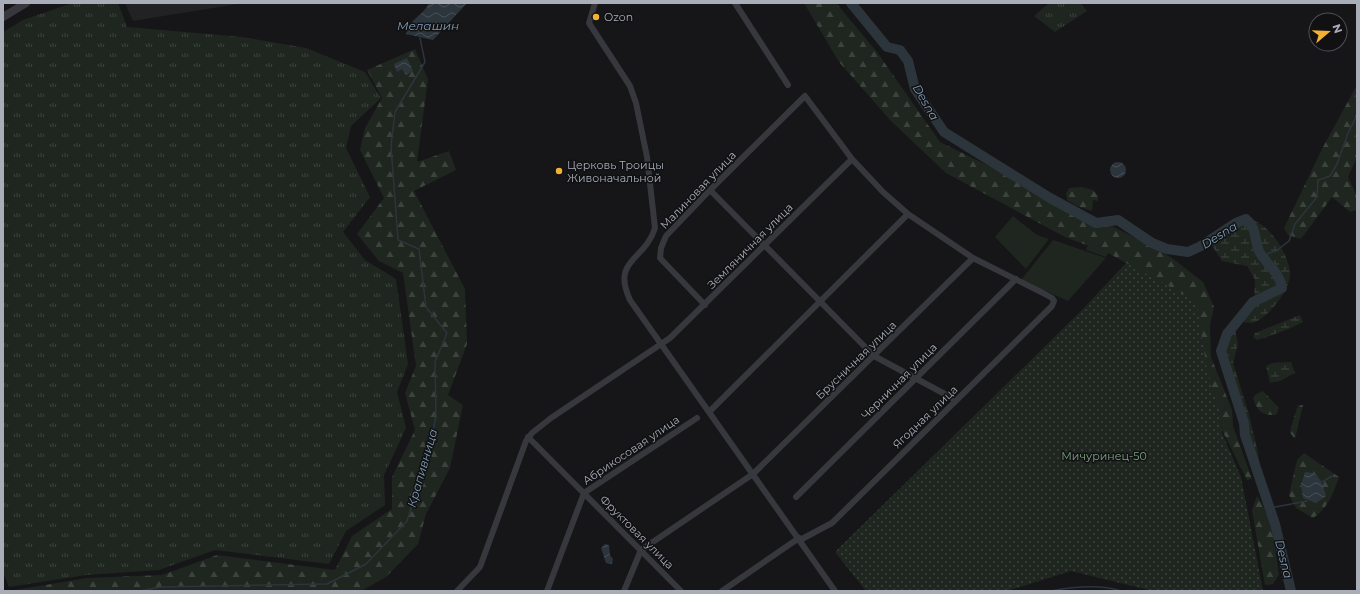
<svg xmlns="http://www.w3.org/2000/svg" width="1360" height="594" font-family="Montserrat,sans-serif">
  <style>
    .built { fill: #222225 }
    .grass { fill: url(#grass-tufts) }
    .forest { fill: url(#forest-firs) }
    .wetland { fill: url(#wetland-marsh) }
    .park { fill: #1e261f }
    .garden { fill: url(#garden-dots) }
    .water { fill: url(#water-waves) }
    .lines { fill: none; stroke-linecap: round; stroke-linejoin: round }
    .stream { stroke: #2c353c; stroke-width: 1.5 }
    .river { stroke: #2c353c; stroke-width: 10 }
    .minor { stroke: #37383d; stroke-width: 6 }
    .tertiary { stroke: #37383d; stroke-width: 8 }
    .poi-dot { fill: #f2b134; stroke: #111113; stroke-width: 1.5 }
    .labels { text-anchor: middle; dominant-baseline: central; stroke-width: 3; stroke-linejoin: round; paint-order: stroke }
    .poi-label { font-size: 11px; fill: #a8adb8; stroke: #111113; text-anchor: start }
    .street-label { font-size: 11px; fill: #a8adb8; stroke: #111113 }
    .park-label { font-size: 11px; fill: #7fa381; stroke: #111113 }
    .water-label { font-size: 12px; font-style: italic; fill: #7f9bb3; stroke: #111113 }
  </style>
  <defs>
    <pattern id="grass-tufts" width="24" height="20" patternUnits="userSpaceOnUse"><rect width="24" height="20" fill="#1e261f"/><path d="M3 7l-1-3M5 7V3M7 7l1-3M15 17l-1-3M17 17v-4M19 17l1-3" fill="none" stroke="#3c433d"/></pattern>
    <pattern id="forest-firs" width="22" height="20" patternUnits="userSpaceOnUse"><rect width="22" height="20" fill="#1e261f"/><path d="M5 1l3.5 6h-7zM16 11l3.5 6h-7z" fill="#3c433d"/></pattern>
    <pattern id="wetland-marsh" width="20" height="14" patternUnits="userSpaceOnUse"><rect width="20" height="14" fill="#1e261f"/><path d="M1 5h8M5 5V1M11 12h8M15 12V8" fill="none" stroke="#3c433d"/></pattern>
    <pattern id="garden-dots" width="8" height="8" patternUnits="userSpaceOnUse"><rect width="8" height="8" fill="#1e261f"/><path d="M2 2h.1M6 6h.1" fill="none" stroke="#3c433d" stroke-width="1.8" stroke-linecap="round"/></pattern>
    <pattern id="water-waves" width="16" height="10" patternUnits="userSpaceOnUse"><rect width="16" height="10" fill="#2c353c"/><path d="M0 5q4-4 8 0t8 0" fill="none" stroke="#485056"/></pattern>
  </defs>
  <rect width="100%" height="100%" fill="#161618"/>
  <path class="built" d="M125,3H244L133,21Z"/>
  <path class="grass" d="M72,3H118L127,27L243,37L306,48L365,72L381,98L351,126L346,148L370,197L343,232L365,260L396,279L408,364L397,392L406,428L384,475L385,505L346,531L329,564L215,550L159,570L86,575L9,587L3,572V32L23,20Z
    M1049,3H1080L1087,11L1055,32L1034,16Z"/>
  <path class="forest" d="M804,3H836L877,52L940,142L1136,238L1172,258L1203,282L1214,307L1210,325L1211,357L1232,410L1233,426L1252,479L1247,480L1223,432L1216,410L1133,267L1110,254L1065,237L946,173L891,121L839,62Z
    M415,49L428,79L417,162L449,151L456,170L414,191L465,289L467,344L448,395L463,405L450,468L426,514L418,544L386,577L361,591H9L87,578L162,575L217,555L335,570L352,536L392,509V477L415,430L405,393L416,366L403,273L379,261L357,234L384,198L360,150L365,128L382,98L367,70Z
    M1357,85V157L1348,177L1357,196V210L1350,212L1332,197L1301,239L1288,235L1284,228L1323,147Z
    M1082,187L1093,190L1098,196V201L1093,200L1092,211L1077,206L1067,200L1066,194L1069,188Z
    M1263,391L1279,408L1276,415C1262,416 1257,411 1253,398L1256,394Z
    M1298,405H1303L1295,439L1290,433L1291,427Z
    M1304,453L1339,477C1333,494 1328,508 1313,518L1296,508L1289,495L1297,460Z
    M1257,496C1273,519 1275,548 1279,575L1273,584L1265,585L1252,510Z"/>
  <path class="wetland" d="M1251,219C1271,227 1286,250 1290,271C1293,287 1267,320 1252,323C1248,323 1243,322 1240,321L1254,303L1255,280L1247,266L1222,261L1211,244L1236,225Z
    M1300,315L1303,322C1288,330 1273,335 1257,340L1253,337L1255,333Z
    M1235,330L1238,344L1233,363L1249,414L1258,453L1260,470L1255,474L1251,461L1246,422L1223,351L1228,336L1231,331Z
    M1291,362L1295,373L1280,381L1270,383L1266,366L1272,363Z"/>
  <path class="park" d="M1013,216L1037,235L1049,239L1026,269L995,237Z
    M1053,240L1106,258L1068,301L1021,280Z
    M1089,242L1109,251L1106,257L1086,250Z"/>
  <path class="garden" d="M1126,263L1196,301L1207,369L1219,410L1222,433L1241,477L1263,591H1153L1071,571L1007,591H866L835,552L1081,311Z"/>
  <path class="water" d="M429,3H467L433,40L406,34C410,18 423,16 429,3Z
    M407,58L413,71L406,75L402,69L397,72L394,64Z
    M1110 170a8 8 0 1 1 16 0a8 8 0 1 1-16 0Z
    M1305,472C1320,472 1323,484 1326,496L1316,503L1303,498L1301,485Z
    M605,544L609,545L610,555L613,559L612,564L606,563L601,548Z"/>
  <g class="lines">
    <path class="stream" d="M1265,258L1269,253L1276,251L1289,241L1295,224L1317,197L1318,180L1330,176L1337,164L1348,133L1357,115
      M1322,482L1332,476
      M1270,508L1307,501
      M140,591L161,587L327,584L366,564L407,521L429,451L436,416L435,362L447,333L426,307L419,249L398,240L391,146L395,112L425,62L420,38
      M1051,591C1072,587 1099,584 1121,591"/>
    <path class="river" d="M851,3L887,47L900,50L908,61L915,89L944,132L1050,198L1096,223L1118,220L1152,243L1167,249L1188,252L1201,246L1236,223L1246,219C1257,228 1254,239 1259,251C1266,264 1280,273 1282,288L1253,302L1227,334L1221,351L1244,423L1245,435L1275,524L1291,591"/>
    <path class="minor" d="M595,3L589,23L630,86L636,103L647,157L655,228C645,261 611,259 630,300L835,591
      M735,3L788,85
      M710,190L874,356L956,400
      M705,305L660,258L661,248L666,236L710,190L805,96L852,159L883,192L908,214L973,258L1043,293L1052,298L1054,301L1052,306L832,523L800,540
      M709,412L908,214
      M528,437L681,591
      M796,497L1016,279
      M457,591L480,567L526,441L532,433L551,418L670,338L852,159
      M547,591L584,493L697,418
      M624,591L641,550L753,474L973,258
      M722,591L799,538"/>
    <path class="tertiary" d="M3,17L26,3"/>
  </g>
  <g class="poi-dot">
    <circle cx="596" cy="17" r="4"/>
    <circle cx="559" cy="171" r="4"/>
  </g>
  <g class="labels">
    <g class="poi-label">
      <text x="604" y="17">Ozon</text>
      <text x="567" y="165">Церковь Троицы<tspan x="567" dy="13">Живоначальной</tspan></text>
    </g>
    <g class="street-label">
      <text transform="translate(698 190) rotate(-46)">Малиновая улица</text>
      <text transform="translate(750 246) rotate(-45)">Земляничная улица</text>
      <text transform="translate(856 360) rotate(-44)">Брусничная улица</text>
      <text transform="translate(899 381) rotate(-45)">Черничная улица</text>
      <text transform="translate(925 417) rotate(-44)">Ягодная улица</text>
      <text transform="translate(631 450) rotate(-34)">Абрикосовая улица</text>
      <text transform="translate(637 532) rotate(45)">Фруктовая улица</text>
    </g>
    <g class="park-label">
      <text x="1104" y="456">Мичуринец-50</text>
    </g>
    <g class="water-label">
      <text x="428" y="25">Мелашин</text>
      <text transform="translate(926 102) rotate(60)">Desna</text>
      <text transform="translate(1219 235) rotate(-32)">Desna</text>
      <text transform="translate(422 468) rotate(-74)">Крапивница</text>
      <text transform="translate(1284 559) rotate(76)">Desna</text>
    </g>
  </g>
  <rect width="1360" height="594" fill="none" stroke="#a8adb8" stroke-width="8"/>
  <g transform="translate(1328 32) rotate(71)"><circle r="19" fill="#111113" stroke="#4d4f55"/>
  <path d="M0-3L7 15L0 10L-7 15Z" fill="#f2b134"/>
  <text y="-6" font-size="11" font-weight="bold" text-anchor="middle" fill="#a8adb8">N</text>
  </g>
</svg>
